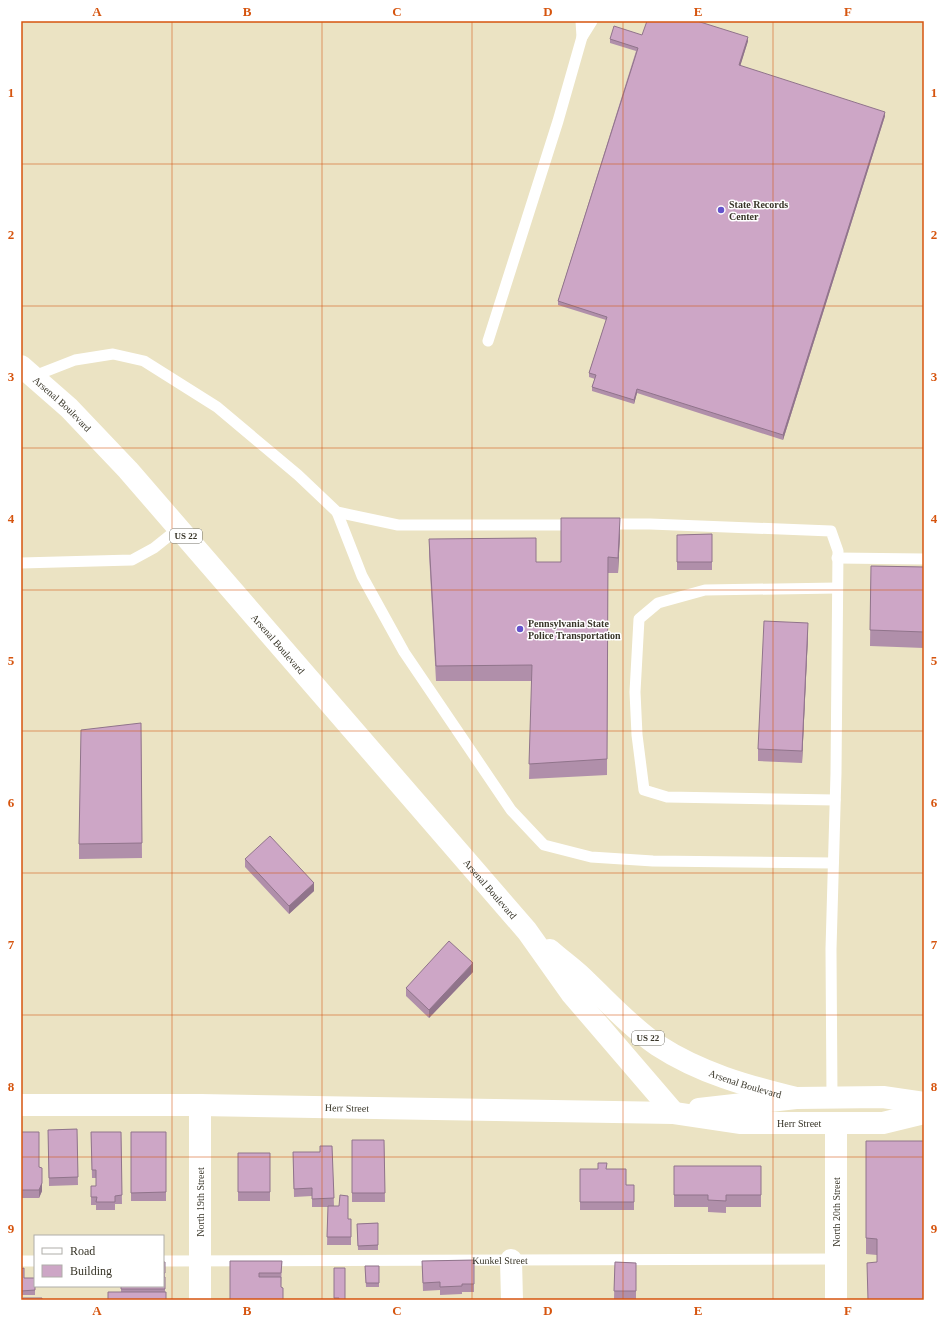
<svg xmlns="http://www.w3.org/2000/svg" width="945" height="1321" font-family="'Times New Roman',serif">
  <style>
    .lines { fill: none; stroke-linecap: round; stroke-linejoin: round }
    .service { stroke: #fff; stroke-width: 11 }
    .minor { stroke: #fff; stroke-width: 22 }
    .primary { stroke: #fff; stroke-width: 22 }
    .wall { fill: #b08faa }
    .shaded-wall { fill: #90748b }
    .building { fill: #cda6c6; stroke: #90748b }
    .grid { fill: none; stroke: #d6550f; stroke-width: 1; stroke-opacity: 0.55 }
    .poi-dot { fill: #6453cc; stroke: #fff; stroke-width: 1.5 }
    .labels { text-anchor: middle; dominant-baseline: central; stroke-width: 3; stroke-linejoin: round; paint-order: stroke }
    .shield { fill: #fff; stroke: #747268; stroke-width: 1 }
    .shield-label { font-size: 9px; font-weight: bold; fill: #383528 }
    .poi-label { font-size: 10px; font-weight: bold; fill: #383528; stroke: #fff; text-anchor: start }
    .street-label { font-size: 10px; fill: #383528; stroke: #fff }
    .neatline { fill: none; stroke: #d6550f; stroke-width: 1.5 }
    .grid-label { font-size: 13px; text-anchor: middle; font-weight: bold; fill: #d6550f }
  </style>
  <rect width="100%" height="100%" fill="#ebe3c3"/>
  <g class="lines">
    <g class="service">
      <path d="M581,21L582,37L592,21"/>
      <path d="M488,341L558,121L582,37"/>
      <path d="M34,376L75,360L113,354L144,361L217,407L298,475L337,512L398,525H575"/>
      <path d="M337,512L362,576L404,652L511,810L544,845L591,857L653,861L833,863"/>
      <path d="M606,524H650L831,531L838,551L836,773L831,949L832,1098"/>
      <path d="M837,558L924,559"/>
      <path d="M21,563L132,560L154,548L179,528"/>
      <path d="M835,800L667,797L644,790L637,735L635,692L639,619L658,603L705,590L837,588"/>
      <path d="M21,1261H35"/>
      <path id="s1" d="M163,1261L836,1259"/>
    </g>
    <path class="minor" d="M200,1105V1300
      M511,1260L512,1300
      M836,1300V1123"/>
    <g class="primary">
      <path id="s2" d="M21,366L69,408L128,470L527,931L571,993L674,1113"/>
      <path id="s3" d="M550,950C562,961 576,970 587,982C610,1004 631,1027 657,1045C700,1073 747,1086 796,1098"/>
      <path id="s4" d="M21,1105H200L674,1113L741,1123H883L924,1113"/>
      <path d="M699,1109L796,1098L883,1097L924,1103"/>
    </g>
  </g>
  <path class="wall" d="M642,35L748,41L740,66L885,116L783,440L637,393L634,404L592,391V387L595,379L589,377V373L606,320L558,305V301L636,51L610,43V39Z
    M620,534L618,573H608L607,775L529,779L532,681H436L429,554V539L536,562H561Z
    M712,534V570H677V535Z
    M871,566L924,567V648L870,646Z
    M808,635L802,763L758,761V749Z
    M141,723L142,858L79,859V844Z
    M245,859L314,891L289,914L245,867Z
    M473,972L429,1018L406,996V988Z
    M77,1129L78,1185L49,1186L48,1130Z
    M21,1132L39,1167L42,1176V1191L39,1198H21Z
    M91,1132H121L122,1204H115V1210H96V1205H91V1186H96V1178H92Z
    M131,1132H166V1201H131Z
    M352,1140H384L385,1202H352Z
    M866,1141H924L877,1262V1255L866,1254Z
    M332,1146L334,1206L348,1219H351V1245H327L328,1207H312V1196L294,1197L293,1152H320Z
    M238,1153H270V1201H238Z
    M674,1166H761V1207H726V1213L708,1212V1207H674Z
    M580,1169H607L626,1185H634V1210H580Z
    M378,1223V1250H358L357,1224Z
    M474,1260V1292H462V1294L440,1295V1290L423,1291L422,1261Z
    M230,1261H282L281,1287L283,1300Z
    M163,1262H165V1292H121V1286H163Z
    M615,1262L636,1263V1299H614Z
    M365,1266H379V1287H366Z
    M334,1268L345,1300H334Z
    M21,1269L24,1278H35V1295H21Z"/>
  <path class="shaded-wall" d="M748,37V41L739,70V65Z
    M885,112V116L783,440V435Z
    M637,389V393L634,404V400Z
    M620,518V534L618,573V558Z
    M808,623V635L802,763V751Z
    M314,883V891L289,914V906Z
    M473,963V972L429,1018V1010Z
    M42,1168V1191L39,1198V1190Z"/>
  <path class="building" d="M647,21H697L748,37L739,65L885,112L783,435L637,389L634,400L592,387L596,375L589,373L607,317L558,301L638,48L610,39L614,26L642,35Z
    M561,518H620L618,558L608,557L607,759L529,764L532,665L436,666L429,539L536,538V562H561Z
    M712,534V562H677V535Z
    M871,566L924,567V632L870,630Z
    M764,621L808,623L802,751L758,749Z
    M141,723L142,843L79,844L81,730Z
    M270,836L314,883L289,906L245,859Z
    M449,941L473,963L429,1010L406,988Z
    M77,1129L78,1177L49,1178L48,1130Z
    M21,1132H39V1167L42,1168V1183L39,1190H21Z
    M91,1132H121L122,1195L115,1196V1202H96L97,1197H91V1186H96V1170H92Z
    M131,1132H166V1192L131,1193Z
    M352,1140H384L385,1193H352Z
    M866,1141H924V1300H868L867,1263L877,1262V1239L866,1238Z
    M320,1146H332L334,1198L312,1199V1188L294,1189L293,1152H320Z
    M238,1153H270V1192H238Z
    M598,1163H607L606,1169H626V1185H634V1202H580V1169H598Z
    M674,1166H761V1195H726V1201L708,1200V1195H674Z
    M340,1195L348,1196V1219H351V1237H327L328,1206H339Z
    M378,1223V1245L358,1246L357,1224Z
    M474,1260V1284H462V1286L440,1287V1282L423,1283L422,1261Z
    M230,1261H282L281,1273H259V1277H281V1287L283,1288V1300H230Z
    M163,1262H165V1273H163Z
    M615,1262L636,1263V1291H614Z
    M365,1266H379V1283H366Z
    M24,1268V1278H35V1290L21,1291V1269Z
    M334,1268H345V1300H339V1298H334Z
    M163,1277H165V1289H121V1286H163Z
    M108,1292H166V1300H108Z
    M23,1298H42V1300H23Z"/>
  <path class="grid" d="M172,21V1300M322,21V1300M472,21V1300M623,21V1300M773,21V1300M21,164H924M21,306H924M21,448H924M21,590H924M21,731H924M21,873H924M21,1015H924M21,1157H924"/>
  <g class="poi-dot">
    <circle cx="721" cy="210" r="4"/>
    <circle cx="520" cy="629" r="4"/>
  </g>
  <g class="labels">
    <g class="shield">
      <rect x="170" y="529" width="32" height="14" rx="3"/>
      <rect x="632" y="1031" width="32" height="14" rx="3"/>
    </g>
    <g class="shield-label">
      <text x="186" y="536">US 22</text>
      <text x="648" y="1038">US 22</text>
    </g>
    <g class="poi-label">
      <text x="729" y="204">State Records<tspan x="729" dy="12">Center</tspan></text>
      <text x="528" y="623">Pennsylvania State<tspan x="528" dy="12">Police Transportation</tspan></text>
    </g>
    <g class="street-label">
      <text stroke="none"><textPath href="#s2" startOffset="56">Arsenal Boulevard</textPath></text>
      <text stroke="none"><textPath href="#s2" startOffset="379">Arsenal Boulevard</textPath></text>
      <text stroke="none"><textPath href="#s2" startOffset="703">Arsenal Boulevard</textPath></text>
      <text stroke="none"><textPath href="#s3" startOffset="240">Arsenal Boulevard</textPath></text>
      <text stroke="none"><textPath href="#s4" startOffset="326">Herr Street</textPath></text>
      <text stroke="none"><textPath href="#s4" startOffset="779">Herr Street</textPath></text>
      <text transform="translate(200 1202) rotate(-90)">North 19th Street</text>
      <text transform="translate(836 1212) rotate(-90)">North 20th Street</text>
      <text stroke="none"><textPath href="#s1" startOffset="337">Kunkel Street</textPath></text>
    </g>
  </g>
  <rect width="945" height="1321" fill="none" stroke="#ffffff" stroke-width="44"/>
  <rect x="34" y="1235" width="130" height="52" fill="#ffffff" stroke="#afaea9"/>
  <rect x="42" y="1248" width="20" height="6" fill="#ffffff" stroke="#afaea9"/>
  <text x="70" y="1255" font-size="12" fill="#383528">Road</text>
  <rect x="42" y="1265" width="20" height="12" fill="#cda6c6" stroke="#afaea9"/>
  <text x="70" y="1275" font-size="12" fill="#383528">Building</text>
  <rect x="22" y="22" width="901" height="1277" class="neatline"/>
  <g class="grid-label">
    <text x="97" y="16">A</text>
    <text x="247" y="16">B</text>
    <text x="397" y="16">C</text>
    <text x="548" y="16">D</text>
    <text x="698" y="16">E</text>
    <text x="848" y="16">F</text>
    <text x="11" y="97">1</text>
    <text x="934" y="97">1</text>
    <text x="11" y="239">2</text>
    <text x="934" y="239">2</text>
    <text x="11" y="381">3</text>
    <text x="934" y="381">3</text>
    <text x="11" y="523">4</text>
    <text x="934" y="523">4</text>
    <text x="11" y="665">5</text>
    <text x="934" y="665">5</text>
    <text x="11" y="807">6</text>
    <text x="934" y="807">6</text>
    <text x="11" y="949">7</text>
    <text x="934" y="949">7</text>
    <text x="11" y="1091">8</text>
    <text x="934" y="1091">8</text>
    <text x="11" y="1233">9</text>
    <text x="934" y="1233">9</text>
    <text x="97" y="1315">A</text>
    <text x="247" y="1315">B</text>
    <text x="397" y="1315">C</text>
    <text x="548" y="1315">D</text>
    <text x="698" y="1315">E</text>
    <text x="848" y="1315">F</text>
  </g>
</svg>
